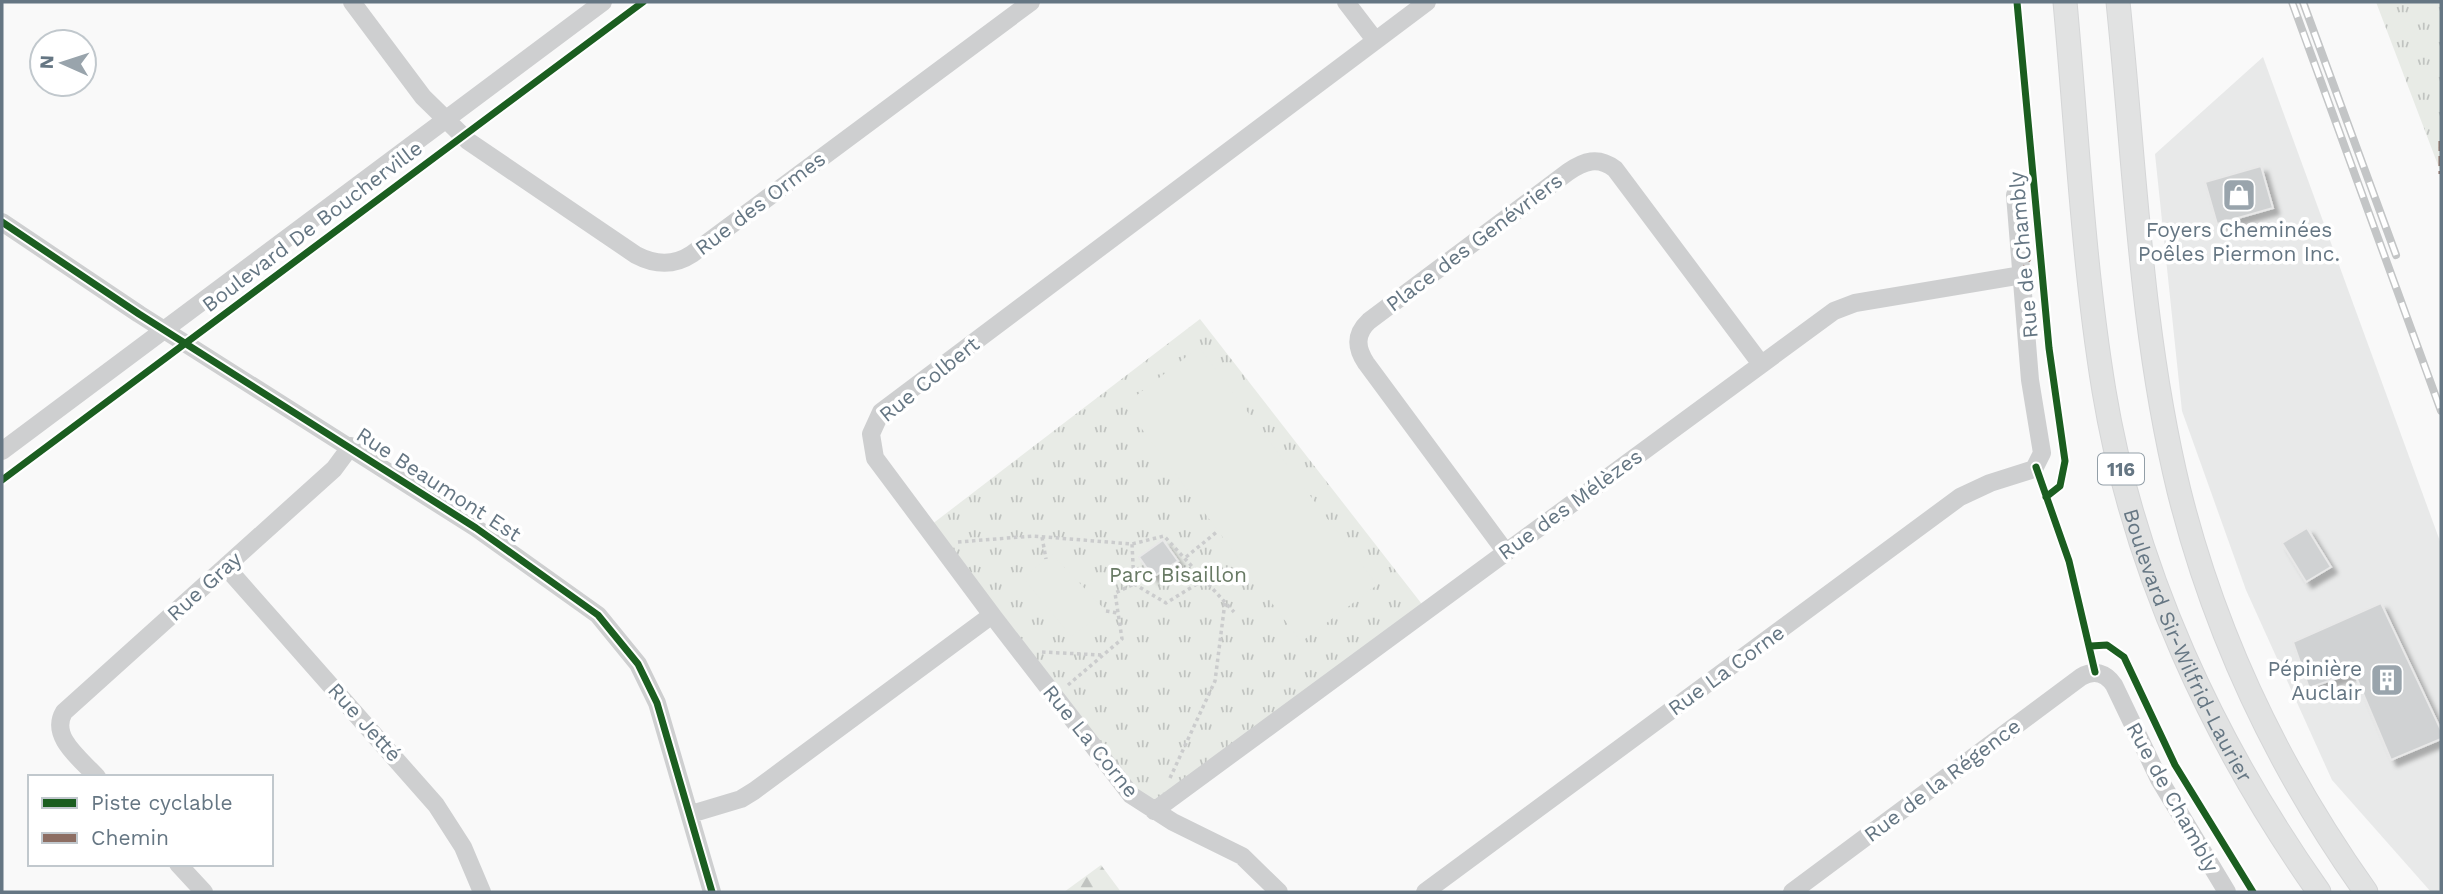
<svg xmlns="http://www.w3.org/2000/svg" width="2443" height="894" font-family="'Work Sans',sans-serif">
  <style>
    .built { fill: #e8e9e9 }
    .forest { fill: url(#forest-firs) }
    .park { fill: url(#park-tufts) }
    .garden { fill: #e8ebe6 }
    .building { fill: #d0d2d3; stroke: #e8e8e8; stroke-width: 2; filter: url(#shadow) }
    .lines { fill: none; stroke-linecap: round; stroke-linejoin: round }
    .major-casing { stroke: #d5d6d7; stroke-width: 25 }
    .path { stroke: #cbcccd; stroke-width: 3.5; stroke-dasharray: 3.5 3.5; stroke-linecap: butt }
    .minor { stroke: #cecfd0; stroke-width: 18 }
    .major { stroke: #e1e2e2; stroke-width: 23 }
    .rail-casing { stroke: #c3c5c6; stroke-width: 8 }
    .rail { stroke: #fff; stroke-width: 5; stroke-dasharray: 16; stroke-linecap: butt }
    .quiet { stroke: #8d6e63; stroke-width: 5; stroke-dasharray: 10 5; stroke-linecap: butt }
    .cycleway-casing { stroke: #fff; stroke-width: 11 }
    .cycleway { stroke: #1b5e20; stroke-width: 7 }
    .labels { text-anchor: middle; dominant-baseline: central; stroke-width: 7; stroke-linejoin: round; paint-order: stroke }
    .shield { fill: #fff; stroke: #939fa8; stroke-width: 2 }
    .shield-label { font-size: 19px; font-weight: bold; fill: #657683 }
    .street-label { font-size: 21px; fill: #657683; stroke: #fff }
    .poi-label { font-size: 21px; fill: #657683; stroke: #fff }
    .park-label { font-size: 21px; fill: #687a64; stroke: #fff }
  </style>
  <defs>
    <pattern id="forest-firs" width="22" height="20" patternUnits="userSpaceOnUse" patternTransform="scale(1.75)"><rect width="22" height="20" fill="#e8ebe6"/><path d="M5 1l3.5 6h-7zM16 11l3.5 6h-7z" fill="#c0c3c0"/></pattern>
    <pattern id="park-tufts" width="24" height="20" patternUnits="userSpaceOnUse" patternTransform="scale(1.75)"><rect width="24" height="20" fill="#e8ebe6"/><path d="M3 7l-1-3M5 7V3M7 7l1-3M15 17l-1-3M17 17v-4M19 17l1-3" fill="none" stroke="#c0c3c0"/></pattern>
    <filter id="shadow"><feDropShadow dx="6" dy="6" stdDeviation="2" flood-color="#0004"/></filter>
  </defs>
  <rect width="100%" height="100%" fill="#f9f9f9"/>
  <path class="built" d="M2263,57L2441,544V892H2431L2332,780L2246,590L2182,411L2155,154Z"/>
  <path class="forest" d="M1101,865L1121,892H1064Z"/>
  <path class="park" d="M2376,2H2441V173Z
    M1200,319L1428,612L1154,811L927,528Z"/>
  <path class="garden" d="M1199,347L1377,585L1301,642L1124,405Z
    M1052,554L1106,611L1071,636L1023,578Z"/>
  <path class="building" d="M2261,166L2273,208L2217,224L2205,182Z
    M2307,528L2331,567L2306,582L2282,543Z
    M1163,540L1178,561L1153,577L1139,557Z
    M2381,603L2441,730V739L2391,760L2354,672L2309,688L2293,642Z"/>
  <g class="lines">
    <defs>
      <g id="major">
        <path id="s1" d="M2065,2C2077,131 2083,263 2104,391C2134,572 2214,743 2319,892"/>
        <path d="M2118,2C2135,165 2140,331 2179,491C2215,635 2280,771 2366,892"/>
      </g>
    </defs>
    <use href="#major" class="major-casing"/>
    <path class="path" d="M1042,537L1046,559
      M958,542L1033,536L1132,544L1164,536L1234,612
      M1186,557L1218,531
      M1134,584L1166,603L1205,579
      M1106,611L1118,613
      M1042,652L1101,655
      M1068,685L1122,639L1115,593L1134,584L1132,544
      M1170,778L1215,681L1225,602"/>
    <path class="minor" d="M352,2L423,97L468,141L636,255C655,265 674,266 692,254L1031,2
      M1346,2L1375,40
      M2,222L139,314L476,528L598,615L638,664L657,703L712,892
      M2,451L603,2
      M1505,551L1366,363C1356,348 1355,334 1369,321L1568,172C1584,161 1598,156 1615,169L1761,364
      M226,567L436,805L463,847L482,892
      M992,615L1131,795L1173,822L1242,856L1279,892
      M97,777C82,760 49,737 64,712L334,469L351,446
      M1154,811L1834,311L1855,303L2022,275
      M691,814L741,799L754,791L992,615L875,458L871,434L881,412L1427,2
      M178,864L204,892
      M1425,892L1960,497L1990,483L2034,469L2042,453L2030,380L2015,195
      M1792,892L2081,677C2094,669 2106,673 2114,685L2159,779L2227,892"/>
    <use href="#major" class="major"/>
    <defs>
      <path id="rail" d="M2292,2L2441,411
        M2303,2L2396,255"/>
    </defs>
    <use href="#rail" class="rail-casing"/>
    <use href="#rail" class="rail"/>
    <path class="quiet" d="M2441,141V174
      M2022,275L2031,253"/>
    <defs>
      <path id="cycleway" d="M2017,2L2049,348L2065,461L2060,486L2046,497
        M2,222L139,314L476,528L598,615L638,664L657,703L712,892
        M2036,467L2069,561L2095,672
        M2,480L643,2
        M2091,646L2107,645L2124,657L2175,765L2253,892"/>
    </defs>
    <use href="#cycleway" class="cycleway-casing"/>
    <use href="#cycleway" class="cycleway"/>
  </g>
  <defs>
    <symbol id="shop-square" viewBox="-11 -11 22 22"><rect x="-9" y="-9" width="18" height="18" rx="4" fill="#99a4ac" stroke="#fff"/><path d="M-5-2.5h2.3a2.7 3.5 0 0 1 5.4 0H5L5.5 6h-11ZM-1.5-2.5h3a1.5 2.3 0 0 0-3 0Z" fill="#fff"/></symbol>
    <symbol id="building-square" viewBox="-11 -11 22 22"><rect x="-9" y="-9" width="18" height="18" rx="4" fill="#99a4ac" stroke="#fff"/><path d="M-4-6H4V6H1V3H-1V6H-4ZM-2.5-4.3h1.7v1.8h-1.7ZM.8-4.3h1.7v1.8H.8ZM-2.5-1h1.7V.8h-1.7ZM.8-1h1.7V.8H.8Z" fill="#fff"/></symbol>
  </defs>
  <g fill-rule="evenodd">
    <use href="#shop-square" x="2220" y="176" width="38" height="38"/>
    <use href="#building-square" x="2368" y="661" width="38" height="38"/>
  </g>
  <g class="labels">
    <rect class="shield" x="2098" y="453.5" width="46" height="31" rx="5"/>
    <g class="shield-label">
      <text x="2121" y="469">116</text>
    </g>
    <g class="street-label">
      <text transform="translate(760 203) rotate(-37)">Rue des Ormes</text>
      <text transform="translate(312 226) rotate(-37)">Boulevard De Boucherville</text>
      <text transform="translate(1474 242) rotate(-37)">Place des Genévriers</text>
      <text transform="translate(2023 255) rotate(-95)">Rue de Chambly</text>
      <text transform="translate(929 379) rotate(-39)">Rue Colbert</text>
      <text transform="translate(439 484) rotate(33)">Rue Beaumont Est</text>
      <text transform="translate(1570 504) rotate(-36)">Rue des Mélèzes</text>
      <text transform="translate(204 586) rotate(-42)">Rue Gray</text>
      <text stroke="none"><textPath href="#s1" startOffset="660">Boulevard Sir-Wilfrid-Laurier</textPath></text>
      <text transform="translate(1726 670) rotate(-36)">Rue La Corne</text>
      <text transform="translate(365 722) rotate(48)">Rue Jetté</text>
      <text transform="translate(1091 741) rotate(51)">Rue La Corne</text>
      <text transform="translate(1942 780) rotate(-37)">Rue de la Régence</text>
      <text transform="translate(2173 797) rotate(61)">Rue de Chambly</text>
    </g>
    <g class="poi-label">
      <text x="2239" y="229">Foyers Cheminées<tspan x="2239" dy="24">Poêles Piermon Inc.</tspan></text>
      <text x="2362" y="668" text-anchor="end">Pépinière<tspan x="2362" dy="24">Auclair</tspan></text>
    </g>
    <g class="park-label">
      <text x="1178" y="574">Parc Bisaillon</text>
    </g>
  </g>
  <rect width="2443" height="894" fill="none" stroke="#657683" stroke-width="7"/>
  <rect x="28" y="775" width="245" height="91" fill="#ffffff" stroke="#c1c8cd" stroke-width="2"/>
  <rect x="42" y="798" width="35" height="10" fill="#1b5e20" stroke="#c1c8cd" stroke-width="2"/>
  <text x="91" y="810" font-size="21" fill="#657683">Piste cyclable</text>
  <rect x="42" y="833" width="35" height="10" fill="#8d6e63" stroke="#c1c8cd" stroke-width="2"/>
  <text x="91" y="845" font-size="21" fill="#657683">Chemin</text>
  <g transform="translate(63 63) rotate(273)"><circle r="33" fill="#ffffff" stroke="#c1c8cd" stroke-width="2"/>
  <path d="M0-5L12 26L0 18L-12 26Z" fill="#99a4ac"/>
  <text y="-10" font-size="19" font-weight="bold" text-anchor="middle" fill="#657683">N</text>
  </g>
</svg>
